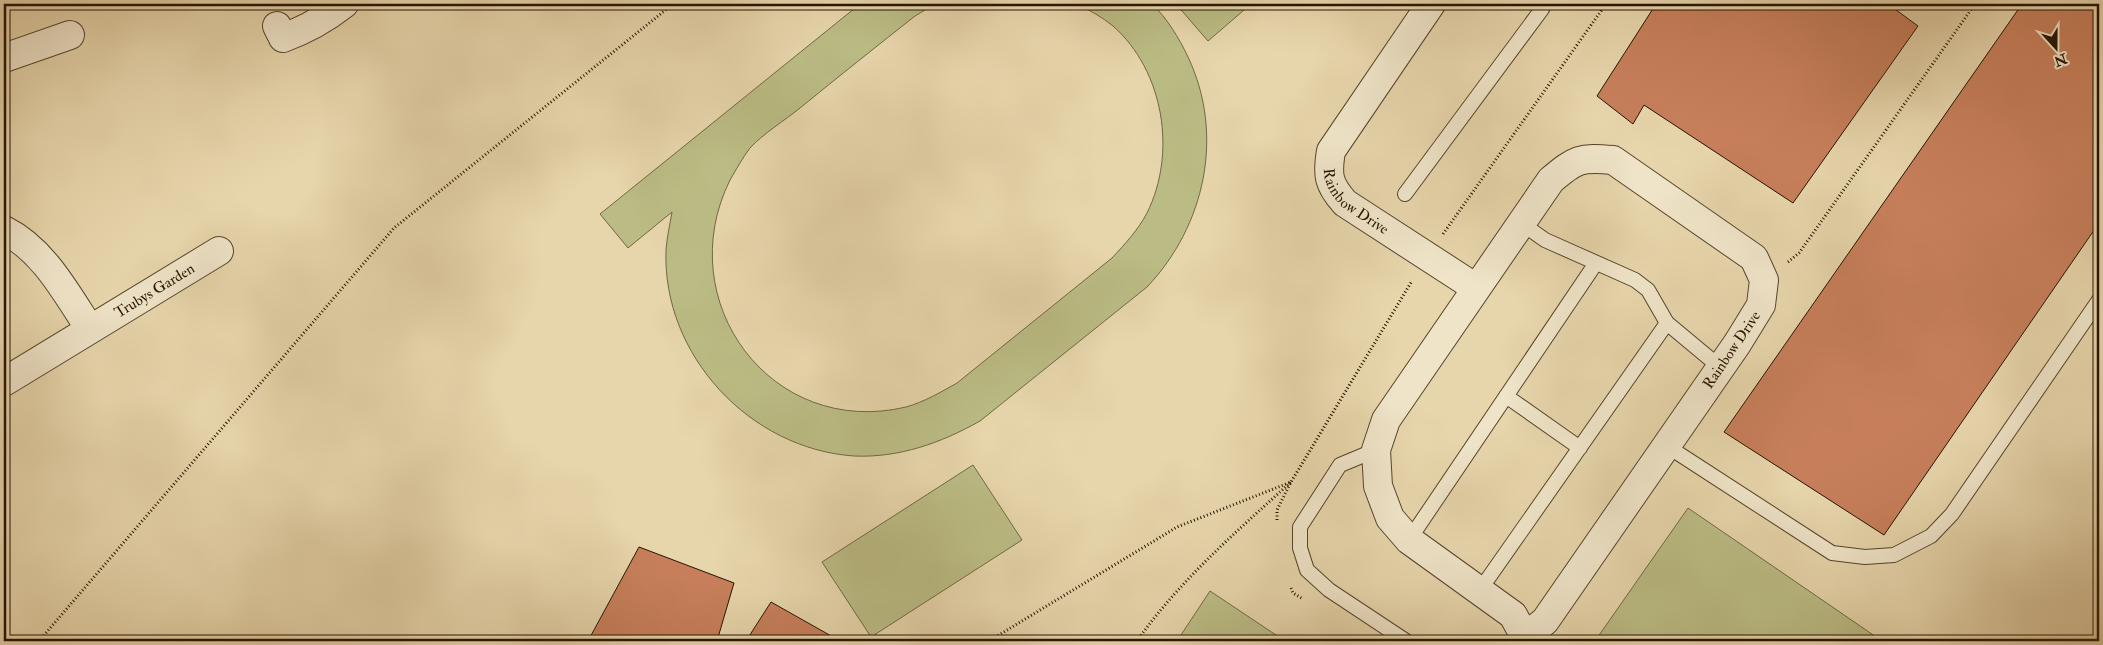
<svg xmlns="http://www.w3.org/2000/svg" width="2103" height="645" font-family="'IM FELL Double Pica',serif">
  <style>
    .green { fill: #bbbc85; stroke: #706843 }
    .building { fill: #c77f5b; stroke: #261401 }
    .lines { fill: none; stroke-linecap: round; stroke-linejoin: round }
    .lane-casing { stroke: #56442c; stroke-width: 16 }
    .street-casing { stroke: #56442c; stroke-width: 30 }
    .path { stroke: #261401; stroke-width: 3; stroke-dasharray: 1 2.5; stroke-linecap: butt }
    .lane { stroke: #efe4c8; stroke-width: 14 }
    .street { stroke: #efe4c8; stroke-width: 28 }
    .labels { text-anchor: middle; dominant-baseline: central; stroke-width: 5; stroke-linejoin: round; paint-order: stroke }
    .street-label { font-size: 15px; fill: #261401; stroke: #efe4c8 }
  </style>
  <rect width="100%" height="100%" fill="#e7d5ab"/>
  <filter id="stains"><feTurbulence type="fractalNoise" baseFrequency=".004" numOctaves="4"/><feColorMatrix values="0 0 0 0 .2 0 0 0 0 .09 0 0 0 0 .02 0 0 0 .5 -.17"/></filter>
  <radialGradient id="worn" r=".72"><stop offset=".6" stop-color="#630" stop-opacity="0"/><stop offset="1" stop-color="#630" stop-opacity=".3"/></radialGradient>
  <path class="green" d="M860,4H935L915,16C877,46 838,77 800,108C784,121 764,133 750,148C743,157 736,170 730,180C670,301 771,439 906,407C924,402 941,392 957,383L1112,258C1125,244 1138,230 1147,213C1177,153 1164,71 1113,26C1102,17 1089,10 1077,4H1152C1167,18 1179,38 1188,57C1225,135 1205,226 1147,287L980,421C941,443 899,458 854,456C750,449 662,355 666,250C667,237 670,224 672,212L628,248L600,214Z
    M1176,4H1251L1208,41Z
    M973,465L1022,540L871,637L822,562Z
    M1688,508L1882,641H1595Z
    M1210,591L1285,641H1177Z"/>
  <path class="building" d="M1656,4H1888L1918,26L1793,203L1644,105L1633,124L1597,96Z
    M2022,4H2099V223L1884,535L1724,432Z
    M639,547L734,583L717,641H588Z
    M771,602L833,637L835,641H746Z"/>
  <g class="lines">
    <defs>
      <path id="lane" d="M1405,194L1542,9L1540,4
        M1521,223L1545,240L1635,280L1648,290L1667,323L1721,368
        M1506,396L1580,448
        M1667,446L1832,553L1865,557L1894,555L1931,536L1952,514L2099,300
        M1376,450L1340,465L1300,527V548L1307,570L1329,590L1406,641
        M1409,540L1596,263
        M1480,590L1667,323"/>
      <g id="street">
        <path id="s1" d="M1431,4L1331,151C1327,175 1328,184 1345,203L1476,288"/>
        <path d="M277,26L283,38C305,30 325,19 344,4"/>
        <path d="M4,58L70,35"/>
        <path d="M4,230C44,250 66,293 90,329"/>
        <path id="s2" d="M4,382L219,251"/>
        <path d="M1525,641V637L1513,615L1409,540L1390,518L1378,486L1376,450L1386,420L1551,180C1576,159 1580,157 1613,160L1754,258L1764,280L1761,305L1737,344L1545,621L1525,637"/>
      </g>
    </defs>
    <use href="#lane" class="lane-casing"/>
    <use href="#street" class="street-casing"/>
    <path class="path" d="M1443,234L1606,4
      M1788,262L1799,253L1975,4
      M1277,520V510L1291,482L1412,281
      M1291,588L1293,593L1303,599
      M39,641L394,228L673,4
      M989,641L1177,527L1291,482C1236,532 1180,580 1137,641"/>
    <use href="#lane" class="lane"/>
    <use href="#street" class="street"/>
  </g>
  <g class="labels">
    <g class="street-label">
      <text stroke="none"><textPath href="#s1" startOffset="240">Rainbow Drive</textPath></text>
      <text stroke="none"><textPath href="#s2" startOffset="176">Trubys Garden</textPath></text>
      <text transform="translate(1732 350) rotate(-56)">Rainbow Drive</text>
    </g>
  </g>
  <rect width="2103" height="645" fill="none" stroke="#e7d5ab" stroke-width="20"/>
  <rect x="5" y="5" width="2093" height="635" fill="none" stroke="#261401" stroke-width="2.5"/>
  <rect x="10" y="10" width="2083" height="625" fill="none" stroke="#261401"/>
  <g transform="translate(2056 48) rotate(159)" stroke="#efe4c8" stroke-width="4" paint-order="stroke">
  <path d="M0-4L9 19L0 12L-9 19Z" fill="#261401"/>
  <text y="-8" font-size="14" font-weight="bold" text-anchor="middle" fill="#261401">N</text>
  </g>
  <rect width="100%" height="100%" filter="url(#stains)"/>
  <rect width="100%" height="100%" fill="url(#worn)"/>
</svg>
